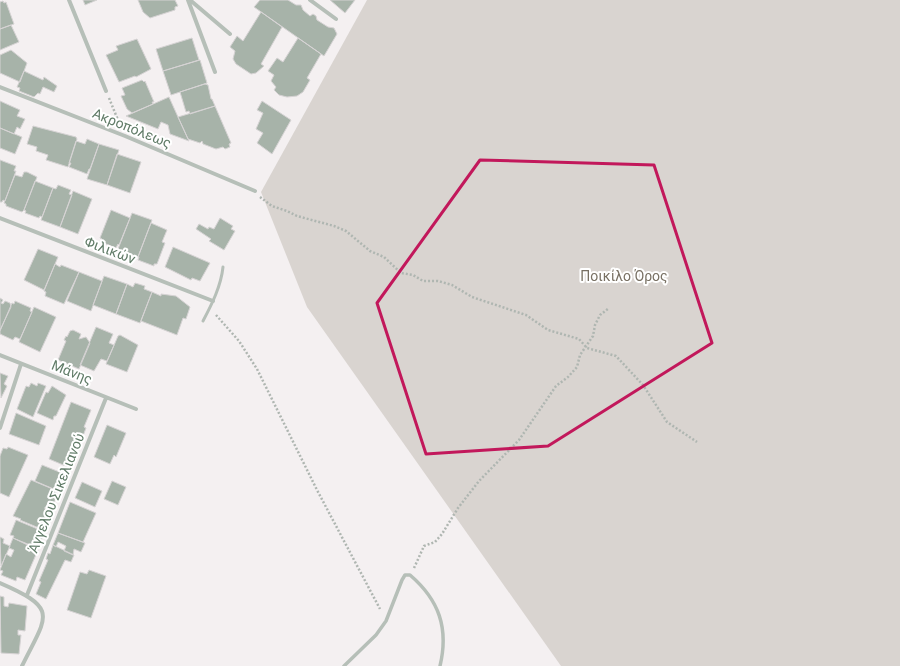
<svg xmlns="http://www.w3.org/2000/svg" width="900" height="666" font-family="Roboto,sans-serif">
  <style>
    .green { fill: #d9d4d0 }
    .building { fill: #a7b3a9; stroke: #d6d3d4 }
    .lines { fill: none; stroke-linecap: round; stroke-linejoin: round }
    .path { stroke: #afb6b1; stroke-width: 2.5; stroke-dasharray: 2 2; stroke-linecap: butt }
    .service { stroke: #b6bfb8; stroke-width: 3 }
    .pedestrian { stroke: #b6bfb8; stroke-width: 3.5 }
    .minor { stroke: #b6bfb8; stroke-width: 4 }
    .marked { fill: none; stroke: #c2185b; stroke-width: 3; stroke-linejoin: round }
    .labels { text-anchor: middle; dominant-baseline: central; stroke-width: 4; stroke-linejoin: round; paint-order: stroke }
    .street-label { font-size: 14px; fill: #607b67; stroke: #fff }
    .park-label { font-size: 14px; fill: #787063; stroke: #fff }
  </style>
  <rect width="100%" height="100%" fill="#f4f0f1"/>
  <path class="green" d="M367,0H900V666H561L307,307L261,192Z"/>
  <path class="building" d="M83,0H97L85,5Z
    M138,0H175L178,6L175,7V10L150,18L143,12Z
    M260,0H288L296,5H301L303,10L310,16L313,14L316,16L317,20L328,27L334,28L337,34L324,56L254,7Z
    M330,0H355L345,13Z
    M3,1L4,3L6,2L14,24L0,29V2Z
    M261,12L282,27L261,64L264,66L256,73L251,74L236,64L233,59L235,51L230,47L237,36L243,41Z
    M11,25L19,42L0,50V29Z
    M192,38L199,60L163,71L156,49Z
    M298,38L321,54L307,78L310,80L303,92L297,96L287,97L279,95L274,90L276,87L271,81L274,75L268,71L277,58L283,62Z
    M137,39L151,69L136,77L135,76L119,82L106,55L118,50L116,46Z
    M11,50L27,63L20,82L0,73V55Z
    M200,60L207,83L171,95L163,71Z
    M24,71L43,80L44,77L57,86L54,92L43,87L40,94L38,93L34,97L19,91L20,88L17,87Z
    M142,80L144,82L145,81L154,102H152L153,104L132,113L127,109L121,96L125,95L122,88Z
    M205,84L208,85L211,99H212L215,106L190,114L189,111L186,112L180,92Z
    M169,97L178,117L189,141L170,134L168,125L161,122L158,129L126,116Z
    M0,101L20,110L17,116L25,119L20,129L17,127L14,134L0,128Z
    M262,101L291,120L272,154L257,143L263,133L256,129L263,113L257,110Z
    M215,106L231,143L229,144L230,147L225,149L223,147L216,149L203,144L202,141L200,143L188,139L178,117Z
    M33,126L76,137L77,139L68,167L46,160L48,155L36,151L37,147L27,144Z
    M0,128L22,137L15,154L0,148Z
    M87,139L99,144L90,169H89L87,174L69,167L71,163H69L76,141L85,144Z
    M99,144L119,150L107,185L87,179Z
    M117,154L141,162L130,193L107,185Z
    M0,160L16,166L14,171H16L5,201L3,200L2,202H0Z
    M24,172H27L37,177L24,210L22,212L6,206V204L4,203L15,175L22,177Z
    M35,181L53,188L42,217L40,216L39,218L25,213L26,211L24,210Z
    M58,185L71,190L69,194L72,195L60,227L41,220L53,188L56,189Z
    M73,191L92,199L78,234L60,227Z
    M111,210L130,218L119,245L118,244L116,248L101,242L102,239L100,238Z
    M132,213L152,220L138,257L135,256L133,260L119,254L120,250L118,249Z
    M220,218L233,226L231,229L235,231L224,250L209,241L211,239L196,229L199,224L208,229L209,227L214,229Z
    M151,223L167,230L162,242L165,243L157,264H154V266L138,260L139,257H138Z
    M173,247L210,263L200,281L192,278L191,280L165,267Z
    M38,249L58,257L44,290L24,280Z
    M55,264L60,267L61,265L79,272L64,304L45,296L46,292L44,291Z
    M79,272L102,281L91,311L67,301Z
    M104,276L127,284L116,314L93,305Z
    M135,283L145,286L144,289L152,292L140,323L116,314L127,284L133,287Z
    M152,292L161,296V294L176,296L190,307L186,319L183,318L177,335L141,321Z
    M0,298L3,300L1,303L3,304L5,301L10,303L11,307L0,330Z
    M15,301L31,308L30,311L32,312L20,339L15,337L13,340L0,334V331L12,303L14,304Z
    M34,307L56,317L40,352L19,342Z
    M96,327L113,334L109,343L114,345L107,361L101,359L94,371L80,365Z
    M73,330L81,334L79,339L86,337L90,343L79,369L58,360L66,341L64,340L66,336L67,337L70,331Z
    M120,335L138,345L127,372L106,364L118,336Z
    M0,373L8,376L4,384L7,386L1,398Z
    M31,383L37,386L38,383L46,386L33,417L17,409L26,386L29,387Z
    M52,386L66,395L56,416H54L53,420L37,413L46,392L48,393Z
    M71,402L91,410L84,427L86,428L83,436L81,435L68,467L49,459Z
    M16,413L46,426L39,445L9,434Z
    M107,425L126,433L116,457L114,455L110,464L94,457Z
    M8,447L28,455L9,497L0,493V456L3,448L7,449Z
    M42,465L67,475L61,490L57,488L56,490L35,481Z
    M31,480L55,490L57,495L53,506L50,509L45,507V509L49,511L50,514L42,528L40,526L39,528L20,520L21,519L13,516Z
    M112,481L126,487L118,505L104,499Z
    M82,482L102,491L95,507L75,498Z
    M70,502L96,513L83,542L58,533Z
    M16,520L45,532L38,547L35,545V547L13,538L14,536L10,535Z
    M58,533L85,543L81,552L74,549L73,555L64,551L66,546L58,542L56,547L53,545Z
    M0,537L4,539L3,543L10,546L1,566Z
    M13,538L38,550L25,580L17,577L16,581L1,575L3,571L0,570L6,554L11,557L14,550L9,548Z
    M53,545L74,555L71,562L65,560L46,599L36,594L41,582L39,581L48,560L46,559L48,553L50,554Z
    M89,570L106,576L91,618L67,610L80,572L87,574Z
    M0,596L4,597V606L8,607L9,603L27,606L25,631L18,630V635H21L19,654L1,653Z"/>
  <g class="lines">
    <path class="path" d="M109,98L120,125
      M260,197L272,206L287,211L297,216L334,226L346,231L370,251L384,257L401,273L413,275L423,281H438L452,285L472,297L526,315L548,330L579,339L587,348L616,356L643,385L667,422L697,442
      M216,315L239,341L257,369L317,490L380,609
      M414,568L424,546L435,542L442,534L458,508L479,481L519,440L556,386L568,377L577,367L580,355L593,336L595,325L600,315L609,308"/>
    <path class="service" d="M203,321C212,304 221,286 223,267"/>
    <path class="pedestrian" d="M344,666L376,635L386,621L402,580L405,575H410C439,600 449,628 440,666"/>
    <path class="minor" d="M69,0L106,91
      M188,0L215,72
      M190,0L230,34
      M310,0L336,19
      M0,87L125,136L255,191
      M0,218L213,301
      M0,355L136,409
      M0,428L21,364
      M0,583C60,609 47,615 22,666
      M27,595L106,398"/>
  </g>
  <path class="marked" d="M480,160L654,165L712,343L548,446L426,454L377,303Z"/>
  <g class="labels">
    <g class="street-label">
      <text transform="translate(132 128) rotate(22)">Ακροπόλεως</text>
      <text transform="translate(110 250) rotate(21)">Φιλικών</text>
      <text transform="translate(72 372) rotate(22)">Μάνης</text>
      <text transform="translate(56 493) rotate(-68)">Άγγελου Σικελιανού</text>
    </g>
    <g class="park-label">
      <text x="624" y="276">Ποικίλο Όρος</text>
    </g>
  </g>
</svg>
